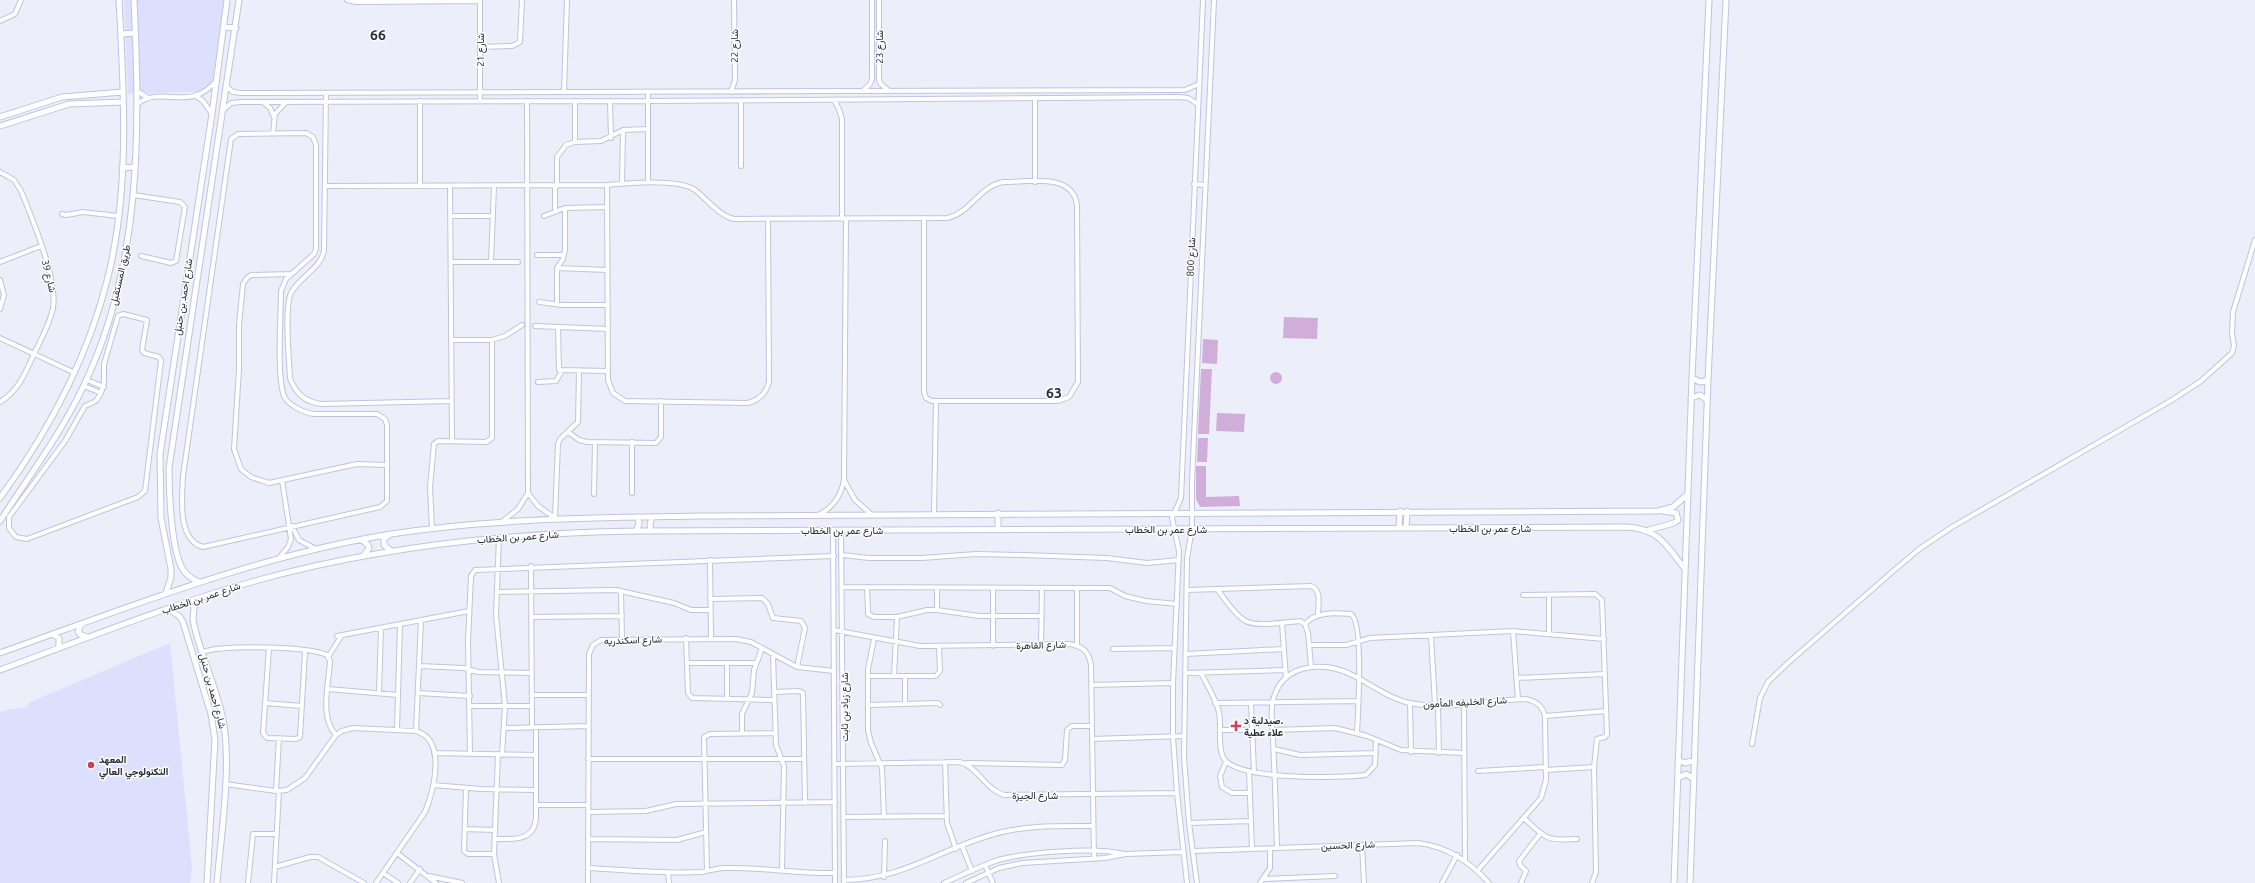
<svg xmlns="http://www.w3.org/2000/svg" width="2255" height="883" font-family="Ubuntu,Vazirmatn,sans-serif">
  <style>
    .built { fill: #dde0fd }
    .green { fill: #d1aeda }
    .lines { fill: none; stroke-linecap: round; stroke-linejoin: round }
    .minor-casing { stroke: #c0c3e0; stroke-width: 6 }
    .tertiary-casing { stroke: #c0c3e0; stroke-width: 7 }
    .minor { stroke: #fff; stroke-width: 4 }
    .tertiary { stroke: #fff; stroke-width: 5 }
    .poi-dot { fill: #cf3f56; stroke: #fcfcfc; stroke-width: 1.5 }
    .labels { text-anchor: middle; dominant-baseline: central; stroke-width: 3; stroke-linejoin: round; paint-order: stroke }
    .street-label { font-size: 10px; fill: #262732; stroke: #fcfcfc }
    .poi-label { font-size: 10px; font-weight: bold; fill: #262732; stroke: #fcfcfc; text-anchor: start }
    .district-label { font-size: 14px; font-weight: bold; fill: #2b2c43; stroke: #fcfcfc }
  </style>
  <rect width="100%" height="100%" fill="#eceefa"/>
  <path class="built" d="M124,0H228L217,91L128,94Z
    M170,643L192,866L190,883H0V712L11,709L26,708L30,702Z"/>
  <path class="green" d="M1284,317L1318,318L1317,339L1283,338Z
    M1203,339L1218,340L1217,364L1202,363Z
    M1201,369H1212L1209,434H1198Z
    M1270 378a6 6 0 1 1 12 0a6 6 0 1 1-12 0Z
    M1217,413L1245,414L1244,432L1216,431Z
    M1198,438H1208L1207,462H1197Z
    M1196,466H1206V497L1239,496L1240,506L1200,507L1196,499Z"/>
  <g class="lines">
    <defs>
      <path id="minor" d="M347,0L356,2L480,1
        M480,0V101
        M879,0V80L881,84L888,90
        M0,21L15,14L21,0
        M480,47L512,46L520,42L522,0
        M226,86L233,92L241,93L1185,90L1199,84
        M864,90L870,84L872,79V0
        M137,91L148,98
        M564,92L567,0
        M731,92L735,80L734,0
        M326,93L324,250C322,268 299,277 291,293C284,308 289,359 290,378C295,393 306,402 321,404L452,401
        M196,96L203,101L212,114
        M1035,99V182
        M834,100L839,109L842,119V219
        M420,101V186
        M610,101L611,138
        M263,102L270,108L274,117
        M137,104C163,84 189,114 217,80
        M222,111L231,103L241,102L648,101L1179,97L1188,98L1198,104
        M273,133L275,114L286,102
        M306,133L313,137L316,145V249L314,254L286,279L281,291C281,313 276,382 285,398C290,406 305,413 314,414H377L385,419L387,425V501L380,507L203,547C177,540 182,498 183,476L231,139L238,134Z
        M575,142V101
        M741,166V100
        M0,172L14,180L21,191C32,218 58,280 53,308C50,324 40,341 33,356C25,374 18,391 0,402
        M648,182V92
        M622,184L623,130
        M1194,184L1205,185
        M607,185L608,380L613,393L625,401L748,403C760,400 766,393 769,382L768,219
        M326,186L607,185C627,183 678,178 695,190C707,199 718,215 734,219L947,218C971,213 980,185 1004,182C1028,182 1074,172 1077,206L1078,382L1069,397L1058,401H932L926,398L924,392V218
        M450,186L452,441
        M555,186V212
        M557,186V157L566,145L575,142L601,141L623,130L648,129
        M133,195L180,202L185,207L176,261L171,263L141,256
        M62,214L66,215L83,212L118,216
        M450,216H493
        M544,216L565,208L607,207
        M537,255H564
        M0,262L41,246
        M451,262H518
        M491,262L494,186
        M557,268L607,270
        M291,274L251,275L247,278L243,284L239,325V369L234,449L241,469L251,477L269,483L357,464L387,465
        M0,280L4,295L0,309
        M539,302L562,305H607
        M557,303V268L563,259L565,250V208
        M123,314L147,320L142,350L144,353L159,357L161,361L145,491L138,497L27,539L16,537L9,528V517L65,441L85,406L96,401L101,393L104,382V364L118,316Z
        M535,326L608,329
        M558,327L559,370L608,371
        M0,338L75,373
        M451,340H492L505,336L522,325
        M87,380L104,387
        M538,382L556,381L562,371
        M84,386L101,393
        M568,432L579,440L587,442L656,443L661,437V401
        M632,442V493
        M844,480L855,500L872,515
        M528,493L538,506L555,518L558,444L560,439L578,422L579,371
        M594,494L595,442
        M934,514L936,401
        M818,515C833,508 841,496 844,480L846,219
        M503,521L518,509L528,493L527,101
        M292,526L299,540L316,549
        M432,528L430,487L434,444L438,441L486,442L492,438V340
        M833,530L835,883
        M841,530L844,883
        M499,537L496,615L505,706L502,755
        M842,555L869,558H922L976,554L1023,555L1107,558L1147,563L1179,560
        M279,558L288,547L291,539L282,480
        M710,560L711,638
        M531,566L532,727
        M843,587L1110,588L1125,596L1146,601L1177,604
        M867,587L868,610V614L874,617H897L927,610H937L979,616H1042
        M993,588V646
        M1077,589V645
        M1217,589C1225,599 1233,613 1244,620C1255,628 1286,622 1300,621L1305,624L1308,633L1311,666
        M1187,590L1311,586C1322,590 1318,605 1318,615
        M621,591L622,640
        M498,592L616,590L674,603L691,610H711
        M1523,595L1595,594L1602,600L1607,734L1605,737L1597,739L1594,767L1596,872L1592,883
        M710,599L762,598L768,604L773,618L801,621L805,628L797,667
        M937,610V588
        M531,617L622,616
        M1282,623L1286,678
        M1305,624C1316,611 1335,613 1351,614C1364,622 1358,714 1357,733
        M834,630L920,646L1069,644C1082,646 1089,651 1091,665L1094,859
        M1513,631L1518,699
        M1549,634V595
        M337,636L469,611
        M1431,636L1435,705
        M686,638L688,693L692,698L774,700
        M874,639L868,669V730L871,743L882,768L884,817
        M1041,645L1042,588
        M1309,645H1346L1370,638L1513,631L1604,639
        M269,648L263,733L267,738L296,739L300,737L305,652
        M1113,649L1175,648
        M203,652C223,645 308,646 327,655L330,661C329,684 319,717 336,735
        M1186,654L1284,649
        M773,656L776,745L784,766L782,870
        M328,657L342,635
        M687,663H756
        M727,663V699
        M419,666L464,668L478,672L532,673
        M1186,673L1285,670
        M1201,673C1207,685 1216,699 1219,712C1222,726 1217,744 1223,757C1233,781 1342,778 1366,775L1375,765L1376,740
        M868,676H936L940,671L939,646
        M894,676L897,617
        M905,676V704
        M1516,678L1605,674
        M1091,685L1173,683
        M328,689L398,695
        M774,692L799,691L803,693L805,803
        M379,693L381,628
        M418,693L470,696
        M532,695H589
        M265,703L302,706
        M1215,703L1358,701
        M1251,703L1254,772
        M1410,703L1411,752
        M1464,703L1465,861
        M868,705L938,703L940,705
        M1438,705L1439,753
        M470,706H532
        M1545,716L1606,711
        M504,728L588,726
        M397,730L400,624
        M1220,730H1252
        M1273,730L1335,728L1367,736L1401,750L1464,753
        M416,731L421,620
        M742,733V714L752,693L754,670L762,648
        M1092,739L1184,736
        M1752,744L1760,698L1768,682L1789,662L1891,573L1918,550L1952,527L2172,400L2201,381L2232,353L2234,346L2232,333L2233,312L2255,240
        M1274,749L1300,755L1376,753
        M434,753L536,755
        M470,754L468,641L471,576L475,570L834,556
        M498,754L494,854L499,883
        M588,759H804
        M945,762L947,823L956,849
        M1226,762L1220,776L1222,787L1232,793H1250
        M967,763L1062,765L1065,760L1067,730L1072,726H1092
        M834,764L960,762C979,768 985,789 1004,795L1177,793
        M1546,770L1594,767
        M1249,771L1252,849
        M1478,771L1546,767
        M225,784L276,791L287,790L305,778L336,735L342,731L353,728L416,731C447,740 434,790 425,812L376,883
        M433,785L481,789L536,790
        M466,788L464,851L468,854H494
        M276,791L279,738
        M536,805H588
        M588,812L646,811L676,804L835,802
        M844,817L946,816
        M1525,819C1546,839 1547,841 1577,839
        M1189,823L1251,821
        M465,829L495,830
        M495,839C513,839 534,842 536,818V727
        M588,839L677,840L706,832
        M1362,845L1364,883
        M962,846L972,871
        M1277,848C1276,813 1275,777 1273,742C1273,728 1269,707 1275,694C1284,669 1310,664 1333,668C1360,674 1382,697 1410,703C1440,710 1492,700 1525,699C1536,701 1542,705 1545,716L1546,780L1541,798L1478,870
        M1194,851L1418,843C1448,847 1469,861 1489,883
        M397,853L436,883
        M985,865L993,883
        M275,867L310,857H318L364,883
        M588,868C626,870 664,874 701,872C709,871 717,868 725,868C762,867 798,874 835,873
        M707,871L704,737L710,734L775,733
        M668,872L669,883
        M383,873L398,883
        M429,876L462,883
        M884,877L885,841
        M1263,879L1335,876
        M844,880C904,879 936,851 991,835C1024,825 1058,826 1093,826
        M248,883L253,834H277
        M274,883L279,791
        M410,883L420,869
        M588,883L589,654L593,645L601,640L736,639L751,642L797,667L834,671
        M944,883C962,875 980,866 998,860C1027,852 1095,847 1124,854
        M966,883L999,868L1022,863L1105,858L1126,854L1183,852
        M1187,883L1177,793L1173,737V683L1179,551L1172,518L1181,498L1203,0
        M1197,883L1189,823L1184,757L1187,558L1192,529V481L1214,0
        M1260,883L1270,868V849
        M1442,883L1457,855
        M1521,883L1526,871L1520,865L1519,861L1540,834"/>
      <path id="tertiary" d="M224,27L236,28
        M121,34L135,33
        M0,117L62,97L123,92
        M0,126L69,104L123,102
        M122,168L135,167
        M1692,378L1700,382L1708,380
        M1691,398L1700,395L1707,400
        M0,498C49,431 88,358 108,277C130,188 124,91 119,0
        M0,521C29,476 61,434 84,385C142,264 140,130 134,0
        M1399,528L1400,511
        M1406,528L1407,511
        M998,530V513
        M1649,530L1674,523L1678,520L1676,513L1663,511
        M636,531L639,524L638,517
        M651,531L650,524L652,517
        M389,535L384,539V545L391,551
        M362,540L368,545L369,548L364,555
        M199,582C193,579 188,577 184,571C171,554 169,490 169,468L239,0
        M166,593L171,577V569L161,518L160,454L212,114L227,0
        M199,599L194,607L193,620C200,656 218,689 224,725C231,772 221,835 217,883
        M169,609L180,617L183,622L211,714L215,740L207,883
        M81,624L78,632L81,635L88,637
        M52,634L59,638V646L57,649
        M0,653C129,607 256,556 391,534C494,518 598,518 702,516L1658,511L1673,507L1688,494
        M0,670C85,639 169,605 255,581C380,546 508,533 636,531L1627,527C1659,529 1666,545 1685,569
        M1678,760L1685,763L1695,760
        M1678,778L1686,774L1694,779
        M1674,883L1692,378L1709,0
        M1690,883L1708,380L1726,0"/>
    </defs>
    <use href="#minor" class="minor-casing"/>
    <use href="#tertiary" class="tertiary-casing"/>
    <use href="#minor" class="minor"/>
    <use href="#tertiary" class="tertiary"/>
  </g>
  <g class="poi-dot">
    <path d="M1234 720h4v4h4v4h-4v4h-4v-4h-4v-4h4z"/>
    <circle cx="91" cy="765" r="4"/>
  </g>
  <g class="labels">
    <g class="street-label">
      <text transform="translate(734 46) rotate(-90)">شارع 22</text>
      <text transform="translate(879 47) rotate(-90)">شارع 23</text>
      <text transform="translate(480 50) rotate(-90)">شارع 21</text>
      <text transform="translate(1191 257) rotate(-87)">شارع 800</text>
      <text transform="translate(120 275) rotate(-77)">طريق المستقبل</text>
      <text transform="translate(49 276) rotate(76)">شارع 39</text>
      <text transform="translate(183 297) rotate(-81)">شارع احمد بن حنبل</text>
      <text x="1490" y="528">شارع عمر بن الخطاب</text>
      <text x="1166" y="529">شارع عمر بن الخطاب</text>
      <text x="842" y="530">شارع عمر بن الخطاب</text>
      <text transform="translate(518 537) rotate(-4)">شارع عمر بن الخطاب</text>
      <text transform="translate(201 598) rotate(-18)">شارع عمر بن الخطاب</text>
      <text transform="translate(633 640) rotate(-2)">شارع اسكندريه</text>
      <text transform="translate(1041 645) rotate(-2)">شارع القاهرة</text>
      <text transform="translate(213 691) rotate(75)">شارع احمد بن حنبل</text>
      <text transform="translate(1465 702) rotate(-3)">شارع الخليفه المأمون</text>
      <text transform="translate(844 707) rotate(-90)">شارع زياد بن ثابت</text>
      <text x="1035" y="795">شارع الجيزة</text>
      <text transform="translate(1348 845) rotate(-2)">شارع الحسين</text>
    </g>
    <g class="poi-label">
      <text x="1244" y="720">صيدلية د.<tspan x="1244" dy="12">علاء عطية</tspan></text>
      <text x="99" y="759">المعهد<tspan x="99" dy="12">التكنولوجي العالي</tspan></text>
    </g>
    <g class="district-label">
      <text x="378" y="35">66</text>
      <text x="1054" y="393">63</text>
    </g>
  </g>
</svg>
